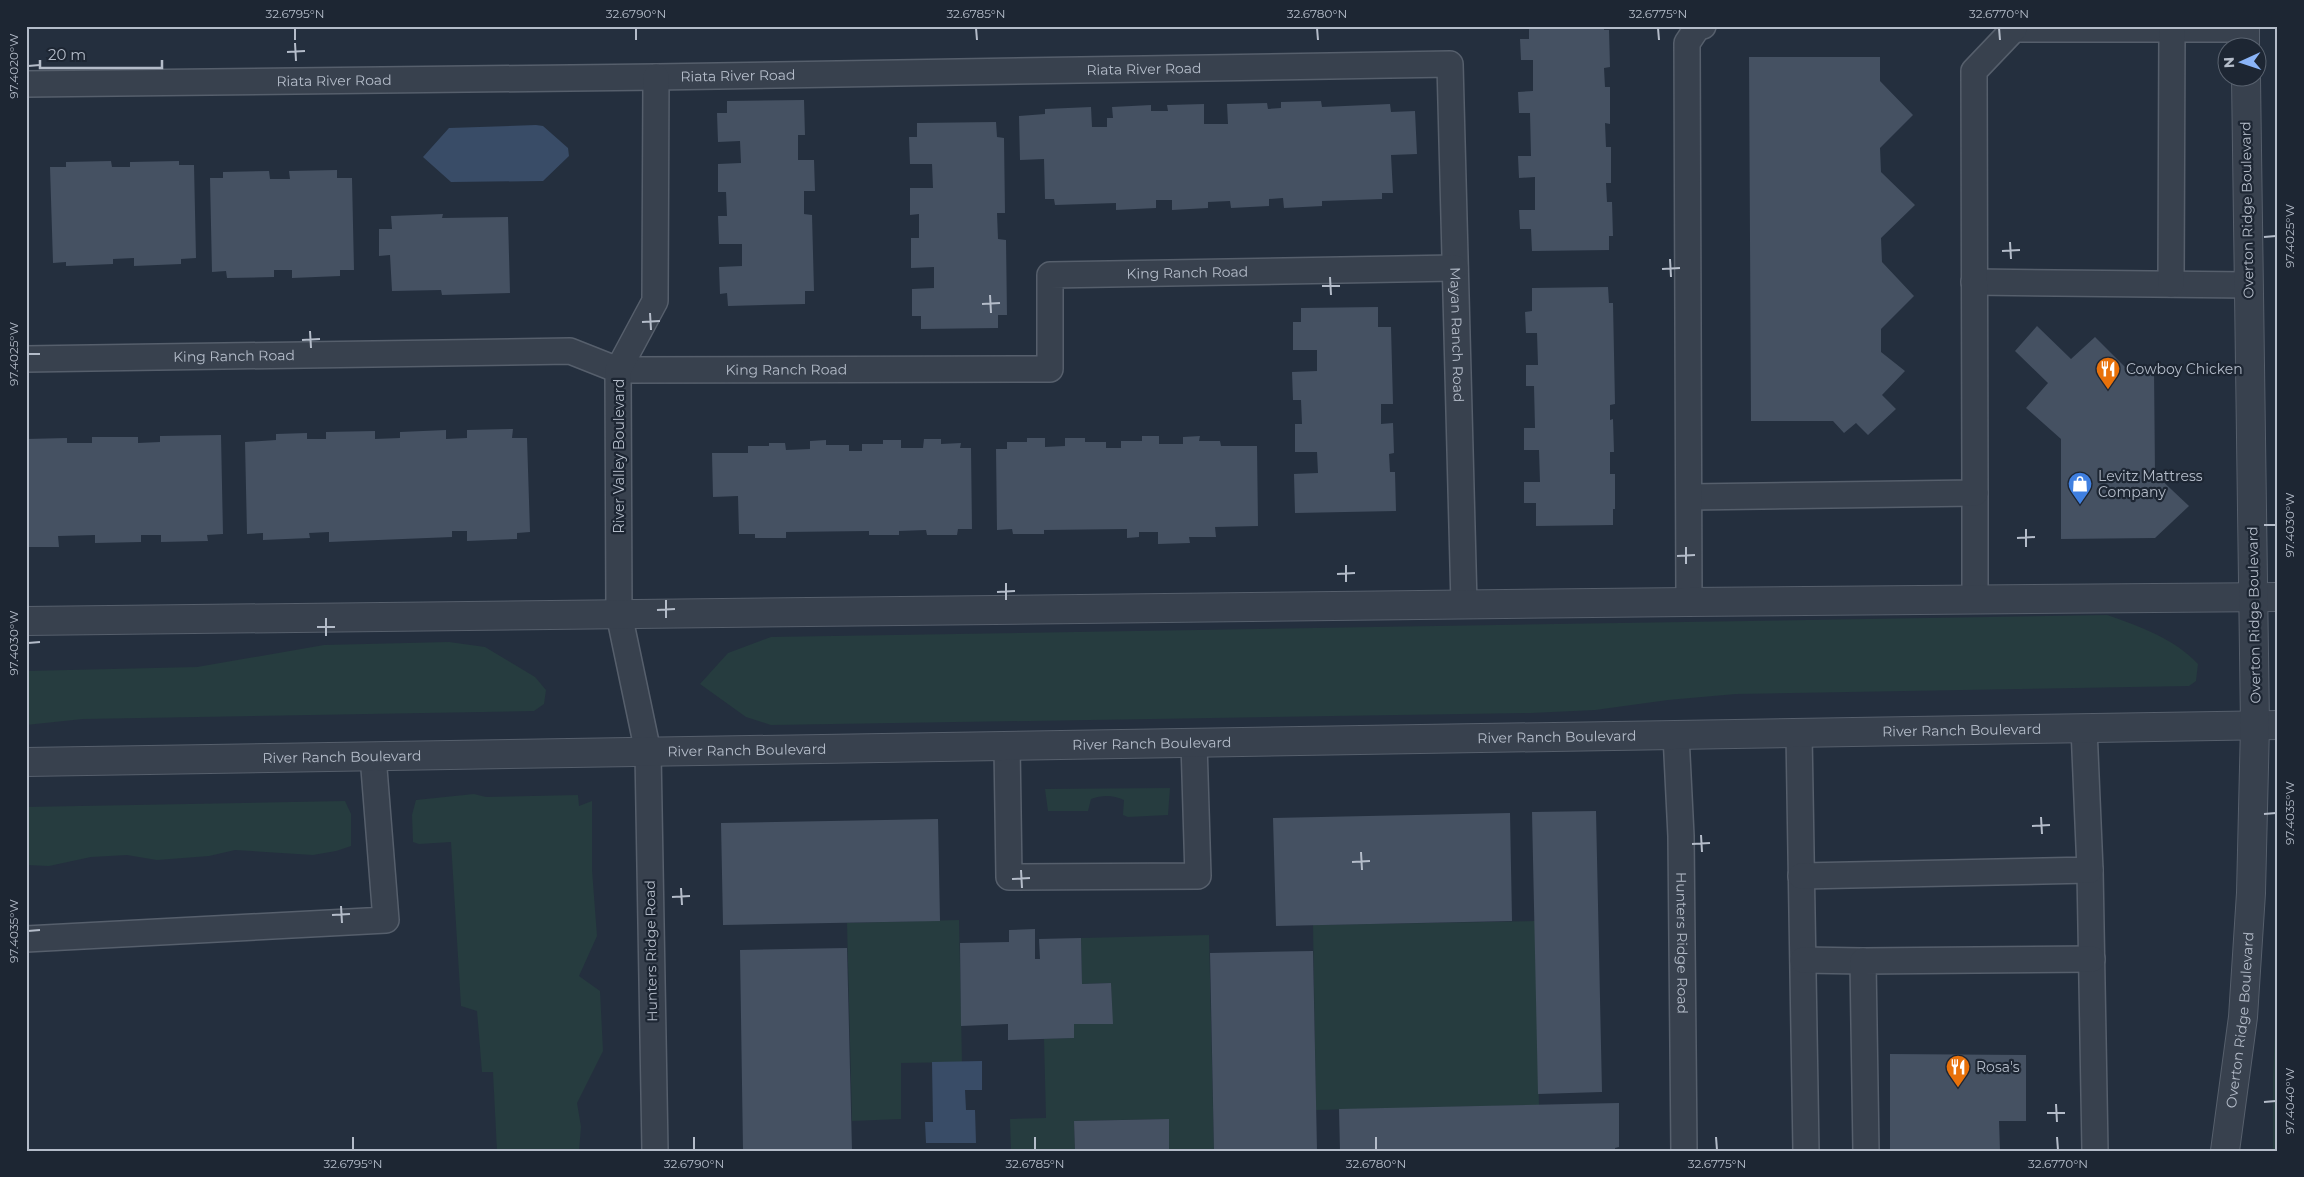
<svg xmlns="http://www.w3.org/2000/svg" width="2304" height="1177" font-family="Montserrat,sans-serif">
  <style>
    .green { fill: #263c3f }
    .water { fill: #394c67 }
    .building { fill: #455162 }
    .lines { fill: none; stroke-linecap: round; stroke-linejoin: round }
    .service-casing { stroke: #565f6c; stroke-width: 28 }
    .tertiary-casing { stroke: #565f6c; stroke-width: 30 }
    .service { stroke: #38414e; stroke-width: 25 }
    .tertiary { stroke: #38414e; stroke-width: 28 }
    .ticks { fill: none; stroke: #b4bcc9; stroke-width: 2 }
    .labels { text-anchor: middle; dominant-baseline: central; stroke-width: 4.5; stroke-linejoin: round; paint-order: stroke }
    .street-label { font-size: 14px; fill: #b4bcc9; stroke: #1d2633 }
    .poi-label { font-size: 14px; fill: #b4bcc9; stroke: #1d2633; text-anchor: start }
    .neatline { fill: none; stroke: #b4bcc9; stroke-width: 2 }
    .ticks-label { font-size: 12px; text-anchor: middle; fill: #b4bcc9 }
  </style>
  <rect width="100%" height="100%" fill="#242f3e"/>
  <path class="green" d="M2107,615C2139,626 2175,639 2198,664L2196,681L2189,686L1736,694L1668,700L1595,710L1531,713L771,725L746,717L700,684L728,653L771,637Z
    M449,642L485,647L535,677L546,690L544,704L534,711L83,719L26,725V671L197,667L324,645Z
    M1170,788L1168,815L1128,817L1123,815L1124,800C1113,795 1102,795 1091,799L1088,811H1048L1045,789Z
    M474,794L486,797L578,795L579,806L592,801V870L597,936L579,976L600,991L603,1051L577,1103L581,1127L579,1151H497L493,1072H482L477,1011L461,1006L451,842L419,844L413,842L412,815L416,800Z
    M345,801L351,814V846L336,851L313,855L235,850L209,856L157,860L127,855L91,857L49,866L26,865V807Z
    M959,920L962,1062L901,1063V1119L852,1121L847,923Z
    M1535,921L1539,1105L1316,1110L1313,925Z
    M1209,935L1214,1151H1169L1168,1119L1074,1121L1075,1151H1011L1010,1119L1046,1118L1044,1039L1074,1038V1024L1112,1023L1111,983L1082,984L1081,938Z
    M2278,967V1151H2273V1076Z"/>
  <path class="water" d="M536,125L543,126L568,148L569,156L543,181L451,182L423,157L449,128Z
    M982,1061V1090H965L966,1110H975L976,1143H926L925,1122H933L932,1062Z"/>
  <path class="building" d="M1529,26H1604V30H1609L1610,67L1604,68L1605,87H1610V124L1605,123L1606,147H1611V183H1606L1607,202H1612L1613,236H1609V250L1532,251L1531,229H1520L1519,210H1535V177L1519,178L1518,156H1531L1530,113H1519L1518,92L1533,91V60H1521L1520,39H1529Z
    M1749,57H1880V81L1913,115L1880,148L1881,172L1915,205L1881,238L1882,262L1914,296L1881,329V352L1905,371L1882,395L1896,409L1868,435L1856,423L1844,433L1833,421H1751Z
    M804,100L805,135H798V160H814L815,191H804V214L812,215L814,291H805V304L728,306L727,293L720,294L719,267L742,266V244H719L718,216H727L726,192H718V164L741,163L740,141L718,142L717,113H727V101Z
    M1321,101L1322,107L1390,104L1391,112L1415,111L1417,154L1391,155L1393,193H1382V199L1322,201V206L1284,208L1283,198L1269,199V206L1231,208L1230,201L1208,202V208L1172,210V200H1156V208L1116,210V203L1055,205L1054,199H1045L1044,159L1020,160L1019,116L1045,114V109L1091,107L1092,127H1107V118H1113L1112,107L1151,105V111H1168L1167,105L1204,104V124H1228L1227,104L1267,103L1268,109L1281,108V102Z
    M996,122L997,137L1004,138L1005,213H997L998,239L1006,240L1007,315H998V328L921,329V316H912V289L934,288V267L911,268V238H919V214L910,215V188H933L932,164H910L909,137H917V123Z
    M111,161L112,167H130V162L179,161V165H194L196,258L181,259V264L134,266V258L113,259V264L66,266V262L53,263L50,167H66V162Z
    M337,170V178H352L354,270H340V276L292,278V270H274V277L227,278L226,271L212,272L210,178H223V172L269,171L270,179H290L289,171Z
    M443,214L442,218L508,217L510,293L442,295L441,290L392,291L390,255L379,256V229H392L391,216Z
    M1608,287L1609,303H1613L1615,404L1610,405V420L1613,419L1614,452H1610V474H1615V509H1613V525L1536,526V503H1524V482H1540L1539,450H1524V428H1535L1534,386H1526V365H1538L1537,333H1526L1525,312L1532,311V288Z
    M1378,307V327H1391L1393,404H1381V424L1393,423L1394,453L1389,454L1390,472H1395L1396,511L1295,513L1294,474L1318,473L1317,452H1295V424H1302L1301,400H1293L1292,372L1317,371V350H1293V322H1301V308Z
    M2037,326L2071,359L2095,337L2128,370H2154L2155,474L2189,506L2155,538L2061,539V439L2026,408L2048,383L2015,351Z
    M513,429L512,438H527L530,532L517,533V539L467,541V531H452V537L329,542V532L309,533L310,538L263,540V533L247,534L245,442L276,440V434L307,433V439H326V432L375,431V439L400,438V432L446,430V439L467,438V430Z
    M221,435L223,534L207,535L208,541L161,542V535H141V542L95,543V535L58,536L59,547H26V439L67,438V443H92V437H138V443L160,442V436Z
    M1142,436H1159V444H1183V437L1200,436L1199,441H1220L1221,446H1257L1258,526L1215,527L1216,537H1189L1190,543L1158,544V532H1139V537L1127,538V529L1044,530V534H1013L1012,529L997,530L996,449H1007V442H1027V438H1045V447L1065,446V438H1085V442H1106V448H1121V441H1142Z
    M924,439H941V444L961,443L960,448H971L972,529H958L957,535H927L926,530L899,531V535H869V531L786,532V538H755V534H739L738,496L713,497L712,453H748V446H769V443H785L786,450L810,449V441L826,440V445H849V451H862V444H883V440H901V448H923Z
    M1596,811L1602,1092L1538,1094L1532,812Z
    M1510,813L1512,921L1276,926L1273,818Z
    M938,819L940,921L723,925L721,823Z
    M1035,929V959H1040L1039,939L1081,938L1082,984L1111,983L1113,1024H1074V1038L1008,1040V1024L961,1026L960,943L1009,942V930Z
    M847,948L852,1151H743L740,950Z
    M1313,951L1317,1151H1214L1210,953Z
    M1890,1054L2026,1055V1121H1999L2000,1151H1890Z
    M1619,1103V1147L1615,1148V1151H1340L1339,1109Z
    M1169,1119V1151H1075L1074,1121Z"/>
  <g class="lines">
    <defs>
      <g id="service">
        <path d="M2014,29H2245"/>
        <path id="s1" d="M26,84L656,77L1450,64L1464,604"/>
        <path d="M1974,282L2248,285"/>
        <path d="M2171,284L2172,29"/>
        <path id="s2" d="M26,359L570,351L618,370L1050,369V275L1455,268"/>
        <path d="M1975,493V600"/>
        <path d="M1690,497L1975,493L1974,71L2014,29V26"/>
        <path d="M1689,602L1687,43L1697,28L1703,26"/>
        <path d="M1799,733L1806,1151"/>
        <path id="s3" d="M1676,735L1681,836L1684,1151"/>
        <path d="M1007,746L1009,877L1198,876L1194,743"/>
        <path d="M2090,870L2095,1151"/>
        <path d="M1801,876L2090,870L2084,728"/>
        <path d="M26,939L386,920L373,756"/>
        <path d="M1803,960L1863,961"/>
        <path d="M655,1151L648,752L619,614L618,370L655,301L656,77"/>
        <path d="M1866,1151L1863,961L2092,959"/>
      </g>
      <g id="tertiary">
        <path d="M2245,26V48"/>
        <path d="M26,621L1687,602L2278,597"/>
        <path id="s4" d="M26,762L2278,725"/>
        <path id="s5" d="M2225,1151L2243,1017L2251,893L2255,725L2246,78"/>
      </g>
    </defs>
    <use href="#service" class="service-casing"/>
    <use href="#tertiary" class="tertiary-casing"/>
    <use href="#service" class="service"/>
    <use href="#tertiary" class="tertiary"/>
  </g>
  <path class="ticks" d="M295,28V40M636,28V40M976,28L977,40M1317,28L1318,40M1658,28L1659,40M1999,28L2000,40M295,43L296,61M287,52L305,51M28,66L40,65M2264,237L2276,236M2010,242L2011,259M2002,251L2020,250M1670,259L1671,277M1662,269L1680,268M1330,277L1331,295M1322,286H1340M990,295L991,313M982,304L1000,303M650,313L651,330M642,322L660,321M310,331L311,348M302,340L320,339M28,354H40M2264,525H2276M2026,529V547M2017,538L2035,537M1686,547V564M1677,556L1695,555M1346,565V582M1337,574L1355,573M1006,583V600M997,592L1015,591M666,600V618M657,610L675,609M326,618V636M317,627H335M28,643L40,642M2264,814L2276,813M2041,817L2042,834M2032,826L2050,825M1701,835L1702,852M1692,844L1710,843M1361,852L1362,870M1352,862L1370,861M1021,870L1022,888M1012,879L1030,878M681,888L682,905M672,897L690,896M341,906L342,923M332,915L350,914M28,931L40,930M2264,1102L2276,1101M2056,1104L2057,1122M2047,1113H2065M353,1137V1150M694,1137V1150M1035,1137V1150M1376,1137V1150M1716,1137L1717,1150M2057,1137L2058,1150"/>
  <defs>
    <symbol id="restaurant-pin" viewBox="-11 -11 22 30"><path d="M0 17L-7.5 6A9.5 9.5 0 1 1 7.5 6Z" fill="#e8710a" stroke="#1d2633"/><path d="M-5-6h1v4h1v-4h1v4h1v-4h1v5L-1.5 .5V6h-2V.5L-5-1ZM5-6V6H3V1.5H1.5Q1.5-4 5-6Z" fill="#fff"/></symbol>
    <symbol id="shop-pin" viewBox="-11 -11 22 30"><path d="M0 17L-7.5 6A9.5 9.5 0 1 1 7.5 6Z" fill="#3f7fe0" stroke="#1d2633"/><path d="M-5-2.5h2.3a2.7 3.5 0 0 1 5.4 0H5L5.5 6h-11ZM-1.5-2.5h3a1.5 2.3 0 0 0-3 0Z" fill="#fff"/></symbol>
  </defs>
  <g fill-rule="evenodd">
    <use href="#restaurant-pin" x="2094" y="355" width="28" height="38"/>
    <use href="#shop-pin" x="2066" y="470" width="28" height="38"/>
    <use href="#restaurant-pin" x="1944" y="1053" width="28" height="38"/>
  </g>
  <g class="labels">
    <g class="street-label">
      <text stroke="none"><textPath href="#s1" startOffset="1118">Riata River Road</textPath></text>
      <text stroke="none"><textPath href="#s1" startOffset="712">Riata River Road</textPath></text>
      <text stroke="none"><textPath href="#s1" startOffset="308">Riata River Road</textPath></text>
      <text transform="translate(2247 210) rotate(-91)">Overton Ridge Boulevard</text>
      <text stroke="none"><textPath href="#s2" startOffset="1259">King Ranch Road</textPath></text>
      <text stroke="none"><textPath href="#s1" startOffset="1695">Mayan Ranch Road</textPath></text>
      <text stroke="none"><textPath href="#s2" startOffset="208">King Ranch Road</textPath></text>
      <text stroke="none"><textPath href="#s2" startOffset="764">King Ranch Road</textPath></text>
      <text transform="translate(619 456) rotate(-90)">River Valley Boulevard</text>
      <text transform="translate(2254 615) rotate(-91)">Overton Ridge Boulevard</text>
      <text stroke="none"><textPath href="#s4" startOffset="1936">River Ranch Boulevard</textPath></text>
      <text stroke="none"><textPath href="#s4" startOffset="1531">River Ranch Boulevard</textPath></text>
      <text stroke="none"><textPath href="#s4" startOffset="1126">River Ranch Boulevard</textPath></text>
      <text stroke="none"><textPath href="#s4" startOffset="721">River Ranch Boulevard</textPath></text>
      <text stroke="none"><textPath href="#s4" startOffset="316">River Ranch Boulevard</textPath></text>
      <text stroke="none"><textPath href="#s3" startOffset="208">Hunters Ridge Road</textPath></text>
      <text transform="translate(651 951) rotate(-91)">Hunters Ridge Road</text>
      <text stroke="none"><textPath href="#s5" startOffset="132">Overton Ridge Boulevard</textPath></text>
    </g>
    <g class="poi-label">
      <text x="2126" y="369">Cowboy Chicken</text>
      <text x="2098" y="476">Levitz Mattress<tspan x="2098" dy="16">Company</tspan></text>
      <text x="1976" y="1067">Rosa's</text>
    </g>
  </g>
  <rect width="2304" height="1177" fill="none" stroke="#1d2633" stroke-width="55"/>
  <g transform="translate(2242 62) rotate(267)"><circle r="24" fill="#1d2633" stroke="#59626f"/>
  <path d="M0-4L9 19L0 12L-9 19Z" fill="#8ab4f8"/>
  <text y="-8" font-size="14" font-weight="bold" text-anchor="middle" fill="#b4bcc9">N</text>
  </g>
  <path d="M40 60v8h122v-8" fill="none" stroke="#b4bcc9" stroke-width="2.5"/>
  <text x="48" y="60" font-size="15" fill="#b4bcc9" stroke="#1d2633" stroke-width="4" paint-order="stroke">20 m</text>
  <rect x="28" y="28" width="2248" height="1122" class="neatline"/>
  <g class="ticks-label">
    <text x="295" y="18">32.6795°N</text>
    <text x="636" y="18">32.6790°N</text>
    <text x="976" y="18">32.6785°N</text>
    <text x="1317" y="18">32.6780°N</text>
    <text x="1658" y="18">32.6775°N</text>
    <text x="1999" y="18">32.6770°N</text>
    <text transform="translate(14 66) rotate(-90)" y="4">97.4020°W</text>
    <text transform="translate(2290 236) rotate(-90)" y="4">97.4025°W</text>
    <text transform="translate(14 354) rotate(-90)" y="4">97.4025°W</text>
    <text transform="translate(2290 525) rotate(-90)" y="4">97.4030°W</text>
    <text transform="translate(14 643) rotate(-90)" y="4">97.4030°W</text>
    <text transform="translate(2290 813) rotate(-90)" y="4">97.4035°W</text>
    <text transform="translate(14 931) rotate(-90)" y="4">97.4035°W</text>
    <text transform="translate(2290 1101) rotate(-90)" y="4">97.4040°W</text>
    <text x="353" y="1168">32.6795°N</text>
    <text x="694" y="1168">32.6790°N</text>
    <text x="1035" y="1168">32.6785°N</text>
    <text x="1376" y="1168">32.6780°N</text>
    <text x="1717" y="1168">32.6775°N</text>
    <text x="2058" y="1168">32.6770°N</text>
  </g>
</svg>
